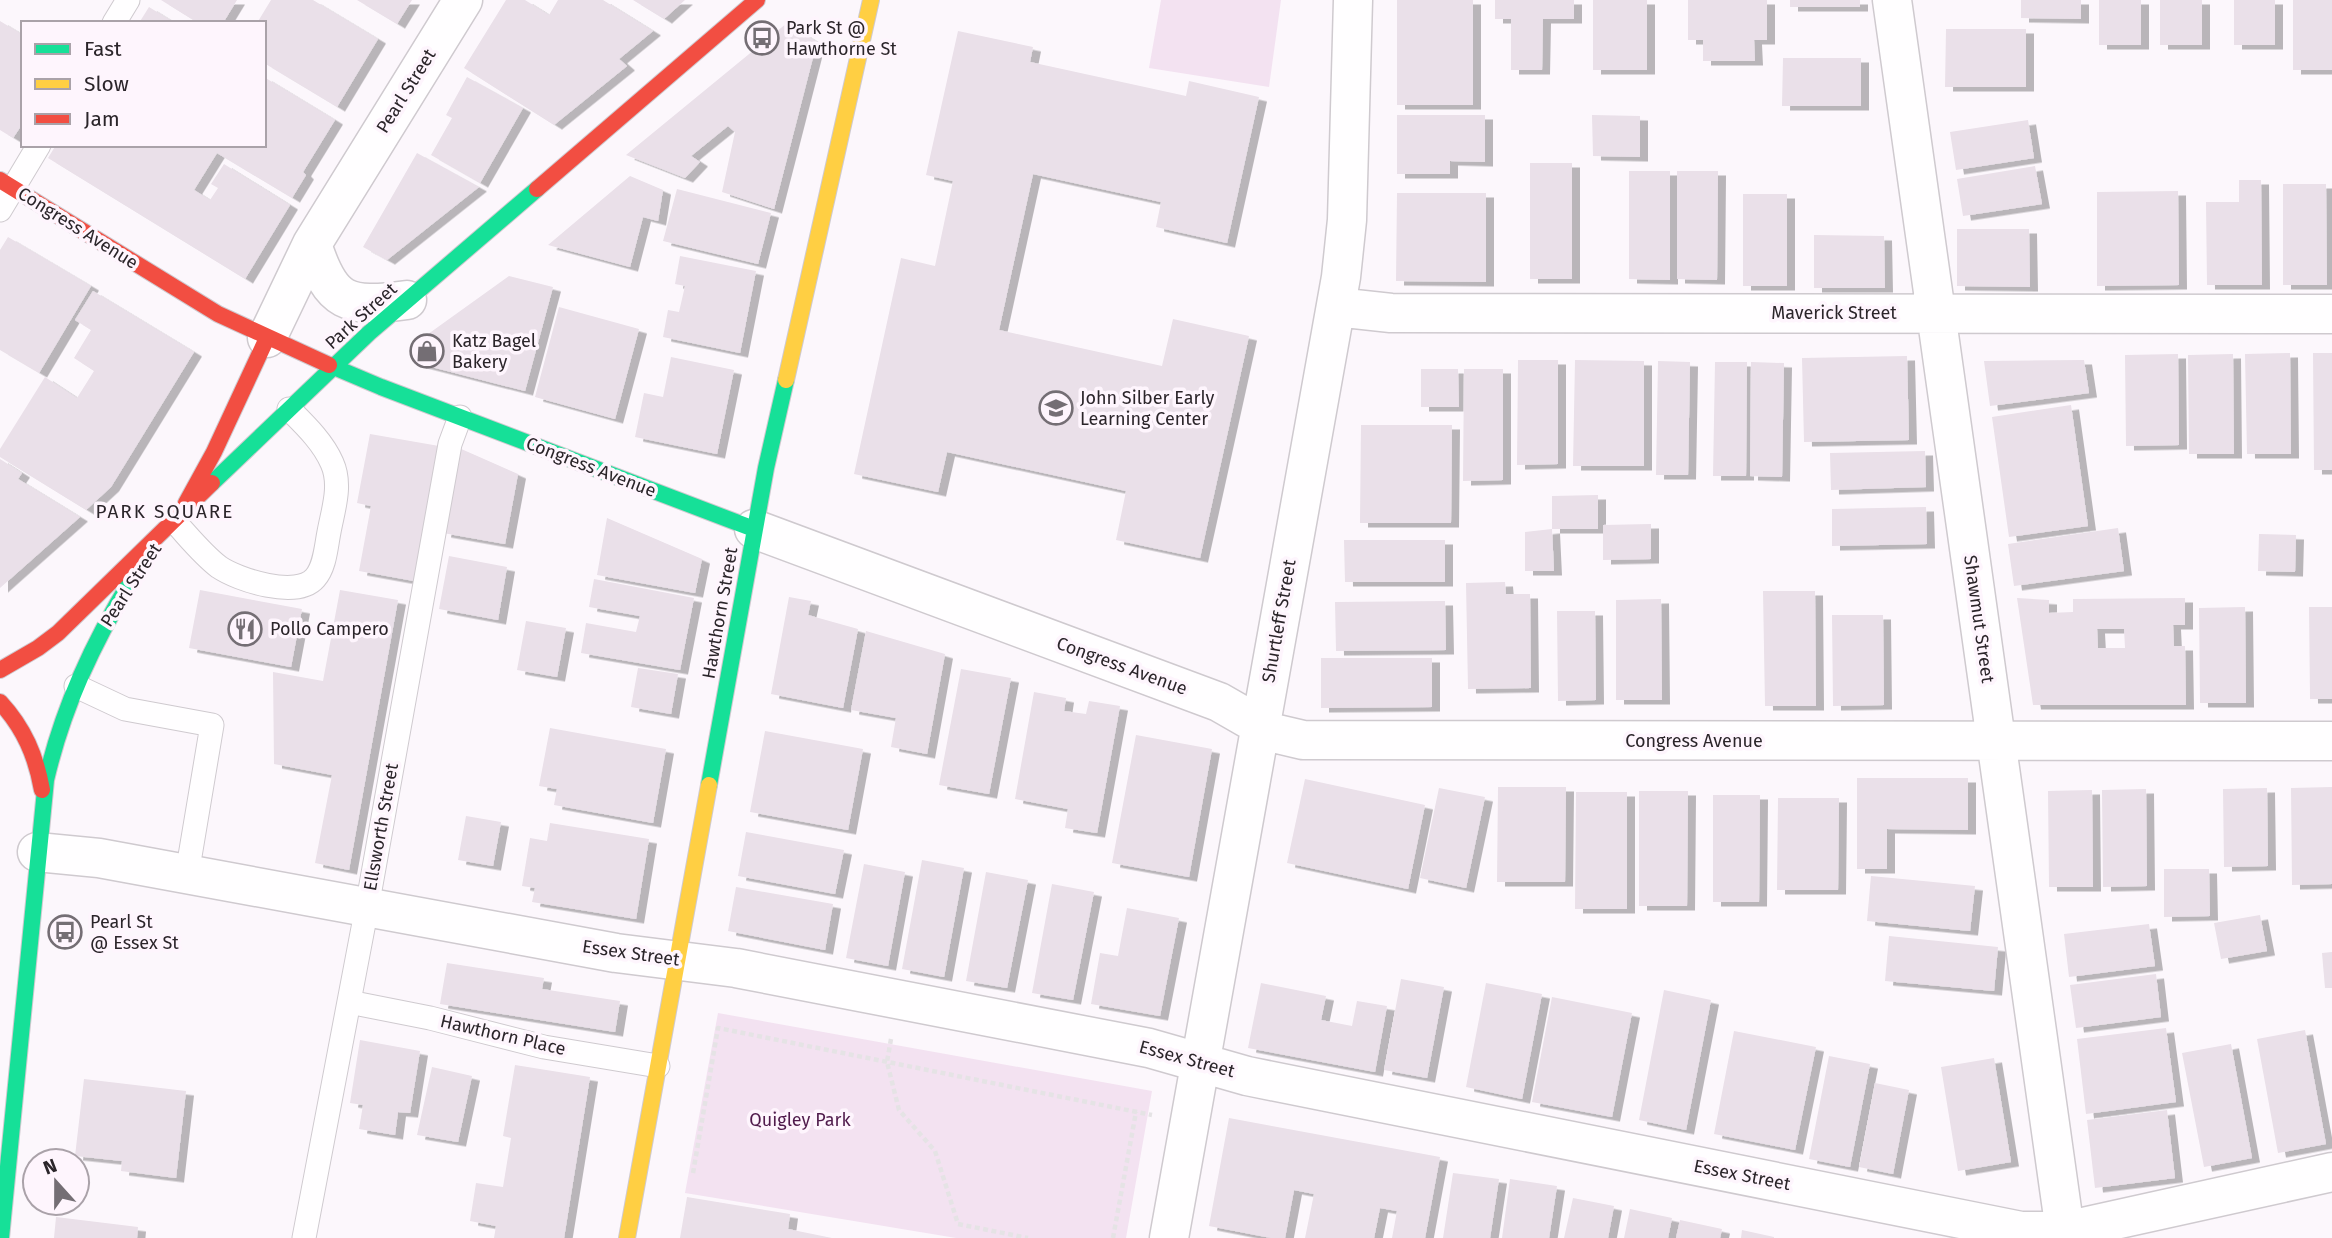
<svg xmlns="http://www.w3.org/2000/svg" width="2332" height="1238" font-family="'Fira Sans',sans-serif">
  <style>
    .green { fill: #f3e2f1 }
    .building { fill: #eae0e9; fill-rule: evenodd; filter: url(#shadow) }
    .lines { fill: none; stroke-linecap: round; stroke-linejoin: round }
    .lane-casing { stroke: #cfcacf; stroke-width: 25 }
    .street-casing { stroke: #cfcacf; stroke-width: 41 }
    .fast-casing { stroke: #cfcacf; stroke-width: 18 }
    .slow-casing { stroke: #cfcacf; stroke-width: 18 }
    .jam-casing { stroke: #cfcacf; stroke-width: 18 }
    .path { stroke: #e5e3e5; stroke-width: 4.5; stroke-dasharray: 5 3.5; stroke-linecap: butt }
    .lane { stroke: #fffeff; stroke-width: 23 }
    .street { stroke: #fffeff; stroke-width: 38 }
    .fast { stroke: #16e098; stroke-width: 16 }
    .slow { stroke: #ffcf43; stroke-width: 16 }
    .jam { stroke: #f24e42; stroke-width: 16 }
    .labels { text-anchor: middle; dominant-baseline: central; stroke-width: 7; stroke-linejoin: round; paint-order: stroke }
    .poi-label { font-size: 18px; fill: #2b252a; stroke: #fef5fd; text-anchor: start }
    .street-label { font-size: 18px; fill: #2b252a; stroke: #fef5fd }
    .park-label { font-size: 18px; fill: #501b4c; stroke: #fef5fd }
    .neighbourhood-label { font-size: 19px; letter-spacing: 2px; fill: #2b252a; stroke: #fef5fd }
  </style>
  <defs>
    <filter id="shadow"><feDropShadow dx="8" dy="4.5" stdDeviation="0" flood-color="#0004"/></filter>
  </defs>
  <rect width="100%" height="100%" fill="#fcf7fc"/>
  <path class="green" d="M1161,0H1281L1269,87L1149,68Z
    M718,1013L1152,1091L1126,1238H956L685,1193Z"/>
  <path class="building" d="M161,0H237L223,23H198Z
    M271,0H313L378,39L337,107L264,63V23H257Z
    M357,0H412L397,24Z
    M506,0H525L549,15L558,0H603L653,31L619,59L627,66L554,125L464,68Z
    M633,0H685L664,19Z
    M1397,0H1473V105H1397Z
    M1495,0H1574V19H1543L1542,70H1511V19H1495Z
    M1593,0H1647V70H1593Z
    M1688,0H1767V40H1754L1755,61H1703V40H1688Z
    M1790,0H1860V7H1790Z
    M2021,0H2081V19L2021,18Z
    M2099,0H2141V45H2099Z
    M2160,0H2202V45H2160Z
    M2234,0H2275V45H2234Z
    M2293,0H2332V70H2293Z
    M149,7L175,23H139Z
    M0,21L23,35V123L13,138L0,130Z
    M787,23L817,42L774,209L722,192L735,132L728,126L691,156L700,162L685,178L626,155Z
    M1946,29H2026V87H1945Z
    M958,31L1033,47L1030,62L1186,96L1189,81L1259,97L1227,243L1156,227L1161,202L1033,174L999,330L1162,366L1173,319L1249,336L1200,558L1116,540L1126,491L947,452L938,492L854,474L901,258L935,266L953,181L926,175Z
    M1783,58H1861V106H1782Z
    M264,77L335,120L303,172L306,175L292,198L217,153L194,190L210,200L218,188L211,184L224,164L290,205L245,279L48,158L56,145H264Z
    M467,77L523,108L480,183L431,155L452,118L446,115Z
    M1397,115H1485V162L1450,161V174H1397Z
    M1592,115L1640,116V157L1593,156Z
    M2028,120L2034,158L1956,170L1950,132Z
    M417,153L479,187L387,260L363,247Z
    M1530,163H1572V279H1530Z
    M2035,166L2042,204L1963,216L1957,179Z
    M1629,171H1670V280L1629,279Z
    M1677,171H1718L1717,280L1677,279Z
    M630,176L663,190L658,221L643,217L630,267L548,245Z
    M2239,180H2261L2262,285H2207L2206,202H2239Z
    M2283,184H2326L2327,285H2283Z
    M677,189L771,213L758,264L663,241Z
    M2178,191L2179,285L2097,286V192Z
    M1397,193H1486V282L1396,281Z
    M1743,194H1787V286H1743Z
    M1957,229H2029L2030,287L1957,286Z
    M1814,235L1884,236L1885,288H1814Z
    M8,237L91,286L39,373L0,350V250Z
    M680,256L756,271L740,353L663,337L668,310L679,312L685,286L675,284Z
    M509,276L553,287L525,391L420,364L417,342Z
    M93,291L194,352L111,487L86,510L0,457V449L45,377L77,398L94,371L74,358L91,330L75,320Z
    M559,307L639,329L615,419L535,397Z
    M2290,353L2291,454H2247L2245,354Z
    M2313,353H2332V470H2314Z
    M2178,354L2179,445L2126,446L2125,355Z
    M2233,354L2234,454H2189L2188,355Z
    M1907,356L1909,440L1804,442L1802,358Z
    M671,357L734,370L717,454L635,437L644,393L663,397Z
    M1518,360H1558V464L1517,465Z
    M1575,360L1644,361V466H1573Z
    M2084,360L2089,393L1990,406L1984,361Z
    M1658,361L1690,362L1688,475H1656Z
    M1715,362H1747L1746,476H1713Z
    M1751,362L1784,363L1782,477L1750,476Z
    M1421,369H1458L1459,407H1421Z
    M1464,369H1503V480L1463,481Z
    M2071,405L2088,526L2009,537L1992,417Z
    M1361,425H1452L1451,523H1360Z
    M370,434L439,446L414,581L359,571L371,506L357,503Z
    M459,448L518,474L505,544L443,533Z
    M1925,451L1926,487L1831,490L1830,453Z
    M0,459L22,473L18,479L80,517L0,588Z
    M1598,495V529H1552V496Z
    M1926,507L1927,544L1832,546V509Z
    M607,518L702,559L695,593L597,575Z
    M1651,524V559L1603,560V525Z
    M2118,528L2124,571L2014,586L2008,544Z
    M1552,529L1554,571H1525V532Z
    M2259,534L2296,535L2295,572L2258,571Z
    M1344,540H1445V582H1345Z
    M449,556L507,567L498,620L439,609Z
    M594,579L694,598L680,670L581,653L586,623L636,632L640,616L589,607Z
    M1505,582L1506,594H1530L1531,688L1468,689L1466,583Z
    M200,590L302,609L291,667L189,648Z
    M340,590L398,600L349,870L315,863L332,775L274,764L273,672L323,681Z
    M1763,591H1815L1816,706H1765Z
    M789,597L811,601L808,615L858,629L843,708L771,694Z
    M2017,598L2049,600V613L2073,612V599L2185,598V625H2173L2174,646H2185L2186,705H2033ZM2097,629H2124L2125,648H2098Z
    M1661,599L1662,700H1616V600Z
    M1445,601L1446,650L1336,651L1335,602Z
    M2245,607L2246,703H2200L2199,608Z
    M2309,607H2332V699H2310Z
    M1557,611H1595L1596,700L1558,701Z
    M1832,615H1883L1884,705L1833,706Z
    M526,621L566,628L557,677L517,670Z
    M866,631L945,654L927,754L891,747L896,718L851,710Z
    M1321,658H1432V707L1321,708Z
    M638,668L678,674L671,714L631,707Z
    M961,669L1011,678L989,794L939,785Z
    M1034,692L1066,698L1064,711L1086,714L1089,701L1120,706L1097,833L1065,828L1068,809L1015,799Z
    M550,728L666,749L653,823L554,805L557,789L539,786Z
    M765,731L863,749L848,830L750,812Z
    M1136,735L1212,749L1189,877L1112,863Z
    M1857,778H1968V830L1887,829V869H1857Z
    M1305,779L1425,805L1408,889L1287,863Z
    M1498,787H1566L1565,882H1497Z
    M2332,787V884L2292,885L2291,788Z
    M1439,788L1485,797L1466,888L1420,878Z
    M2267,788L2268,866L2224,867L2223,789Z
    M2146,789L2147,886L2103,887L2102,790Z
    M2092,790L2093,887H2049L2048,791Z
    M1639,791H1688L1687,906H1639Z
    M1576,792H1627V909H1575Z
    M1713,795H1760L1759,902H1713Z
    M1778,798H1839L1838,890H1777Z
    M466,816L501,822L493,866L458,860Z
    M550,823L649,839L636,919L532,902L535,888L522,886L530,838L547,841Z
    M746,832L844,850L835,894L738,876Z
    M922,860L964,868L944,977L902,969Z
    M864,864L905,872L888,966L846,958Z
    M2164,869H2209L2210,916L2164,917Z
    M986,872L1028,880L1007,988L966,981Z
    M1871,876L1975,886L1970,931L1867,921Z
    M1052,884L1094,892L1073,1000L1032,993Z
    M736,887L833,904L825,950L728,931Z
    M1127,908L1179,918L1160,1016L1091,1004L1100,953L1118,956Z
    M2260,915L2267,951L2221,959L2214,923Z
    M2149,924L2155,966L2069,977L2064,934Z
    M1889,936L1998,947L1994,991L1885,981Z
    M2332,952V988H2325L2322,953Z
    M447,963L544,978L542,989L620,1001L615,1032L440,1004Z
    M2156,974L2161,1017L2076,1028L2070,985Z
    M1401,979L1444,987L1427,1078L1384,1070Z
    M1261,983L1326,996L1321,1020L1352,1026L1357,1001L1387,1006L1375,1072L1248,1048Z
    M1486,983L1542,994L1522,1099L1466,1087Z
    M1664,990L1711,1000L1686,1130L1639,1120Z
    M1552,997L1632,1013L1612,1117L1532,1102Z
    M2166,1028L2176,1102L2086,1114L2077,1039Z
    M2305,1030L2326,1144L2278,1153L2257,1039Z
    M1734,1031L1816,1047L1795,1150L1714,1134Z
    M360,1040L420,1051L410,1113L398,1112L395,1135L359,1129L363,1105L350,1103Z
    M2231,1044L2252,1158L2204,1167L2182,1053Z
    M1829,1056L1870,1064L1850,1167L1809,1159Z
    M1994,1058L2011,1162L1958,1171L1941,1067Z
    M515,1065L590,1077L564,1238H494L496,1226L470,1221L476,1183L503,1187L511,1138L503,1136Z
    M432,1067L472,1076L458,1142L417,1135Z
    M84,1079L186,1091L176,1178L121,1171L122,1161L75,1156Z
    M1875,1083L1909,1090L1893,1174L1859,1167Z
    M2167,1110L2175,1178L2095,1188L2087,1120Z
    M1229,1118L1440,1157L1425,1238H1392L1397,1211L1380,1208L1374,1238H1305L1314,1194L1294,1190L1285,1238H1271L1209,1226Z
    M1453,1173L1499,1179L1490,1238H1443Z
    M1510,1179L1557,1186L1549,1238H1502Z
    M687,1197L790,1214L788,1229L832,1238H680Z
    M1573,1198L1614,1206L1608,1238H1564Z
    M1630,1209L1672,1218L1668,1238H1624Z
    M56,1217L138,1227L137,1238H54Z
    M1680,1220L1722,1229L1720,1238H1676Z
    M1742,1230L1774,1237V1238H1741Z"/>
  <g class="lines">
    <defs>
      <path id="lane" d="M114,23L128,0
        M0,210L39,145
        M174,521C188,536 202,554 219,567C238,580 297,599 315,578C325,567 326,547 329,532C333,510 342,485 332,463C323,442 305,425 289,409
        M76,686L125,709L212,725L187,874
        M349,1002L430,1018L544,1047L658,1066
        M304,1238L367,907L450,444L460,417"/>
      <path id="street" d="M1892,0L2066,1238
        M312,244C331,304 347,308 407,300
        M1336,307L1391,313L2332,314
        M267,338L312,244L463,0
        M754,529L1219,702L1273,733L1303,740L2332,741
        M37,852L99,858L616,953L736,968L1149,1048L1247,1076L2021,1231H2065L2332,1172
        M1169,1238L1341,277L1347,220L1353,0"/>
      <path id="fast" d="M329,365L381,387L754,529
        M212,483L369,333L537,189
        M709,785L766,468L786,380
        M1,1238L46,780C63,707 93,643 132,579"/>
      <path id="slow" d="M786,380L871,0
        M627,1238L709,785"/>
      <path id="jam" d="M0,180L218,314L329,365
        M537,189L757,0
        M186,503L214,452L267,338
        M0,670L38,648L58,633L212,483
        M0,702C24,728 36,756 42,790"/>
    </defs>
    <use href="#lane" class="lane-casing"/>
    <use href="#street" class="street-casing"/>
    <use href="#fast" class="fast-casing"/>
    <use href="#slow" class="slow-casing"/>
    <use href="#jam" class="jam-casing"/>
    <path class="path" d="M891,1039L887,1062L899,1110L935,1151L958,1224L1028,1238
      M693,1173L718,1028L1152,1115
      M1113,1238L1136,1112"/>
    <use href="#lane" class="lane"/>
    <use href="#street" class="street"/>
    <use href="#fast" class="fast"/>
    <use href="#slow" class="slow"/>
    <use href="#jam" class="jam"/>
  </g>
  <defs>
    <symbol id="bus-ring" viewBox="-11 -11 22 22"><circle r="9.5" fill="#fef5fd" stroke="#746e74" stroke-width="1.5"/><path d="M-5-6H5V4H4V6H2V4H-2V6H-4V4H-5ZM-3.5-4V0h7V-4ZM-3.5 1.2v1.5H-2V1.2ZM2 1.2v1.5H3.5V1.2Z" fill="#746e74"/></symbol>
    <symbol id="shop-ring" viewBox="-11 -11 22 22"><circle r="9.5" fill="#fef5fd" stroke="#746e74" stroke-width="1.5"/><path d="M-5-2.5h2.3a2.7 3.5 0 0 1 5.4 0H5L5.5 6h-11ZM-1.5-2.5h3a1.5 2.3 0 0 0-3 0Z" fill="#746e74"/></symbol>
    <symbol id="school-ring" viewBox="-11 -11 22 22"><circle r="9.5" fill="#fef5fd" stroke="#746e74" stroke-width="1.5"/><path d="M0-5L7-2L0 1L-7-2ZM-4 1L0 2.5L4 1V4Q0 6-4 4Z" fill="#746e74"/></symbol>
    <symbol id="restaurant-ring" viewBox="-11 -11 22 22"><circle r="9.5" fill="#fef5fd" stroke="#746e74" stroke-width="1.5"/><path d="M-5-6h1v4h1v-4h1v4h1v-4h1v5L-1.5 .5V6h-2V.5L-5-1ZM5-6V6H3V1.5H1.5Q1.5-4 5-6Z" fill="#746e74"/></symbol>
  </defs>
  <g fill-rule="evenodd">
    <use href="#bus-ring" x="743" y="19" width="38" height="38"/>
    <use href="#shop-ring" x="408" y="332" width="38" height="38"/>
    <use href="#school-ring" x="1037" y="389" width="38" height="38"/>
    <use href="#restaurant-ring" x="226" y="610" width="38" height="38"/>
    <use href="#bus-ring" x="46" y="913" width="38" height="38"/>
  </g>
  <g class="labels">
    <g class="poi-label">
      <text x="786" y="28">Park St @<tspan x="786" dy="21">Hawthorne St</tspan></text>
      <text x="452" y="341">Katz Bagel<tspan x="452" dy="21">Bakery</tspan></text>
      <text x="1080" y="398">John Silber Early<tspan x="1080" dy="21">Learning Center</tspan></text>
      <text x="270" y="629">Pollo Campero</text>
      <text x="90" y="922">Pearl St<tspan x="90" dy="21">@ Essex St</tspan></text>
    </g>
    <g class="street-label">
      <text transform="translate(406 91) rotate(-58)">Pearl Street</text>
      <text transform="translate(78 228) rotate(32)">Congress Avenue</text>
      <text x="1834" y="313">Maverick Street</text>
      <text transform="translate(361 316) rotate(-42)">Park Street</text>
      <text transform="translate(591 467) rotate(21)">Congress Avenue</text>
      <text transform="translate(131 585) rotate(-57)">Pearl Street</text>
      <text transform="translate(720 613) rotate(-80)">Hawthorn Street</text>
      <text transform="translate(1979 619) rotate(82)">Shawmut Street</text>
      <text transform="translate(1279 621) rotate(-80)">Shurtleff Street</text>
      <text transform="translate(1122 666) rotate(20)">Congress Avenue</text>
      <text x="1694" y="741">Congress Avenue</text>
      <text transform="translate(381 827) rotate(-80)">Ellsworth Street</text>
      <text transform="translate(631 953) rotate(8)">Essex Street</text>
      <text transform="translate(503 1035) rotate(13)">Hawthorn Place</text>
      <text transform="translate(1187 1059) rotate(15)">Essex Street</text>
      <text transform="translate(1742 1175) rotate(11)">Essex Street</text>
    </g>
    <g class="park-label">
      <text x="800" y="1120">Quigley Park</text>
    </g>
    <g class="neighbourhood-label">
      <text x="165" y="511">PARK SQUARE</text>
    </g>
  </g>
  <rect x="21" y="21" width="245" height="126" fill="#fef5fd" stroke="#aaa2a9" stroke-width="2"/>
  <rect x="35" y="44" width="35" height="10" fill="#16e098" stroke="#aaa2a9" stroke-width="2"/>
  <text x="84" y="56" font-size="21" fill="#2b252a">Fast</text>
  <rect x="35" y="79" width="35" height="10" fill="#ffcf43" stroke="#aaa2a9" stroke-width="2"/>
  <text x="84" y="91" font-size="21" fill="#2b252a">Slow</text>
  <rect x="35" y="114" width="35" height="10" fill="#f24e42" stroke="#aaa2a9" stroke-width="2"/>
  <text x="84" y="126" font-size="21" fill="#2b252a">Jam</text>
  <g transform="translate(56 1182) rotate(339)"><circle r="33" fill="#fef5fd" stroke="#aaa2a9" stroke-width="2"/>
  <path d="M0-5L12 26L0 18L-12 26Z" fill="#746e74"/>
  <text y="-10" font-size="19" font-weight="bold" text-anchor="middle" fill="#2b252a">N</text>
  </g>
</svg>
